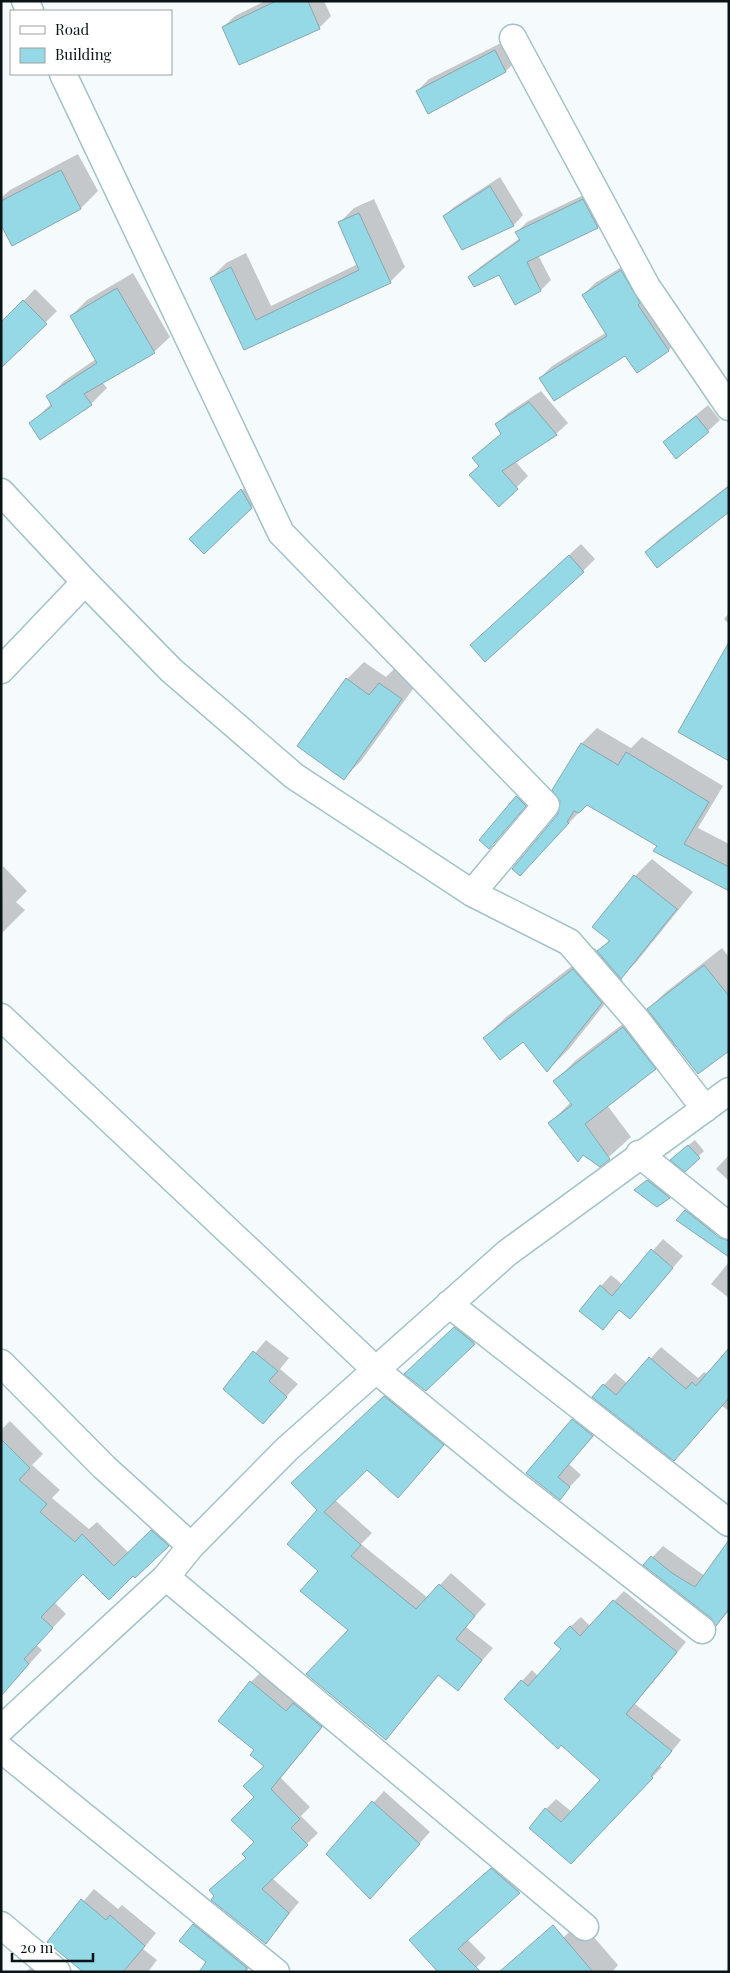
<svg xmlns="http://www.w3.org/2000/svg" width="730" height="1973" font-family="'Playfair Display',serif">
  <style>
    .shadow { fill: #0003 }
    .building { fill: #94d9e5; stroke: #89a7ad }
    .lines { fill: none; stroke-linecap: round; stroke-linejoin: round }
    .minor-casing { stroke: #a3c2c8; stroke-width: 29 }
    .minor { stroke: #fff; stroke-width: 26 }
  </style>
  <rect width="100%" height="100%" fill="#f5fbfd"/>
  <path class="shadow" d="M265,1H324L331,16L319,28L223,27L235,16Z
    M507,40L517,60L506,71L417,91L429,79Z
    M78,154L98,191L81,208L13,244L1,223V198L10,190Z
    M500,177L523,215L514,225L462,249L444,216L454,207Z
    M594,190L608,216L597,227L538,255L551,280L541,290L500,274L470,277L480,267L520,238L517,232L527,222Z
    M374,199L405,267L390,282L245,348L211,278L226,263L246,253L271,306L358,264L339,223L354,208Z
    M633,260L680,338L669,350L637,372L626,355L540,378L552,366L607,332L583,295L595,283Z
    M133,273L170,337L154,352L102,382L107,388L91,404L31,423L52,403L48,397L64,381L96,359L71,316L87,300Z
    M35,289L57,311L1,367V324Z
    M541,391L568,423L556,434L515,461L528,476L499,505L480,465L474,458L502,433L496,424L508,413Z
    M708,405L720,420L708,431L664,442Z
    M254,479L263,495L204,552L203,527Z
    M729,485V511L646,552L658,540Z
    M581,544L595,559L583,571L483,634Z
    M729,613V624L724,619Z
    M364,662L386,677L397,666L418,682L361,761L344,778L299,746L347,679Z
    M597,728L631,748L642,737L723,786L698,828L729,844V889L587,804L535,859L559,815L562,801L554,790L582,743Z
    M529,785L537,793L489,848L480,840Z
    M652,859L693,892L638,960L621,978L623,981L569,1049L547,1071L524,1040L484,1038L506,1017L595,948L598,952L610,939L635,876Z
    M3,866L27,891L16,902L25,910L1,934Z
    M722,948L729,957V1049L677,1046L655,1068L607,1105L631,1137L600,1165L550,1123L571,1102L555,1081L576,1060L645,1007L647,1010L666,992Z
    M695,1140L704,1151L685,1170L678,1154Z
    M729,1155V1181L716,1169Z
    M659,1169L680,1185L657,1205L636,1190Z
    M697,1199L718,1228L707,1240L686,1211Z
    M663,1239L683,1256L630,1318L620,1309L603,1328L601,1286L611,1275L623,1285Z
    M729,1262V1298L711,1284Z
    M466,1316L486,1331L426,1390L418,1362Z
    M266,1340L289,1358L280,1369L298,1384L274,1410L225,1389Z
    M661,1347L698,1378L704,1372L708,1374L729,1350V1411L722,1406L674,1460L594,1396L615,1373L628,1384Z
    M396,1386L454,1433L398,1496L366,1469L335,1500L372,1533L361,1544L428,1598L451,1573L486,1604L466,1627L493,1648L458,1689L440,1674L386,1739L349,1630L320,1571L319,1510L304,1472Z
    M585,1408L604,1424L569,1464L581,1475L559,1498L527,1473Z
    M10,1421L43,1454L32,1465L60,1490L52,1498L89,1529L97,1522L129,1553L166,1517L182,1532L133,1574L83,1572L54,1602L66,1614L36,1645L42,1650L1,1695V1430Z
    M729,1542V1611L717,1624L712,1617L645,1565L663,1546L705,1576Z
    M624,1591L686,1642L635,1704L681,1740L660,1766L662,1767L581,1853L546,1809L556,1799L572,1812L601,1779L561,1743L506,1699L532,1670L538,1676L562,1649L570,1627L581,1617L590,1626Z
    M262,1671L332,1715L281,1778L310,1807L301,1816L318,1833L272,1878L299,1902L266,1943L222,1880L247,1857L255,1842L256,1797L265,1766L256,1750L251,1682Z
    M384,1791L430,1832L381,1886L327,1854Z
    M501,1859L529,1882L467,1939L486,1958L472,1972H434L437,1969L410,1940Z
    M94,1889L118,1909L122,1905L156,1933L143,1949L157,1960L148,1972H83L48,1943Z
    M204,1914L257,1957L246,1972H201L208,1962L193,1924Z
    M580,1921L618,1965L612,1972H529Z
    M35,1963L46,1972H26Z"/>
  <path class="building" d="M276,1H308L320,29L239,65L222,27Z
    M495,50L506,72L428,114L416,91Z
    M61,170L81,209L12,246L1,225V201Z
    M490,186L514,226L462,250L443,216Z
    M583,199L598,228L527,262L541,291L515,305L499,275L474,287L468,277L520,240L515,232Z
    M359,213L391,283L244,350L210,278L231,267L256,320L359,270L338,222Z
    M621,270L640,303L638,305L669,351L637,373L625,356L554,401L539,378L607,336L582,295Z
    M117,288L155,353L84,394L92,405L40,440L29,423L52,406L46,396L97,363L70,316Z
    M23,300L47,324L1,368V322Z
    M529,402L557,435L502,471L518,489L499,507L469,475L479,466L472,458L501,434L495,424Z
    M696,416L709,432L676,459L663,442Z
    M729,486V512L657,568L645,552Z
    M241,489L252,508L204,554L189,539Z
    M569,555L584,572L485,662L470,645Z
    M729,642V761L678,732Z
    M346,678L369,695L379,683L402,699L344,780L297,746Z
    M581,743L618,765L626,752L709,802L684,844L729,867V891L653,851L657,846L587,805L579,813L574,811L567,822L569,823L520,876L512,869L558,814L560,801L552,790Z
    M516,796L526,806L489,849L479,840Z
    M634,875L677,909L621,979L597,951L610,941L592,927Z
    M704,965L729,996V1051L698,1074L647,1009Z
    M573,969L602,1003L547,1072L523,1042L500,1060L483,1038Z
    M623,1027L656,1069L585,1124L610,1159L600,1167L583,1155L578,1162L548,1123L572,1105L553,1081Z
    M688,1145L700,1158L685,1172L670,1160Z
    M647,1180L670,1198L657,1207L634,1190Z
    M685,1210L720,1238L729,1241V1257L676,1220Z
    M651,1249L673,1268L630,1319L619,1310L603,1330L579,1311L600,1285L612,1296Z
    M454,1327L475,1344L426,1391L404,1374Z
    M729,1348V1398L674,1461L592,1397L603,1384L616,1395L649,1357L686,1389L692,1382L696,1386Z
    M253,1351L278,1371L269,1381L287,1397L263,1424L223,1389Z
    M384,1396L444,1445L398,1498L367,1470L324,1512L361,1545L351,1556L416,1609L439,1584L475,1616L456,1639L482,1660L458,1691L438,1675L386,1740L306,1674L348,1630L300,1591L318,1571L287,1544L317,1510L291,1483Z
    M572,1419L593,1436L558,1477L570,1487L560,1500L526,1473Z
    M1,1439L30,1468L19,1480L47,1504L40,1512L75,1542L82,1534L114,1566L151,1530L169,1546L135,1578L133,1576L109,1600L83,1574L41,1617L53,1628L24,1659L29,1664L1,1696Z
    M729,1540V1609L716,1626L711,1618L643,1565L651,1556L672,1573L695,1587Z
    M613,1600L677,1652L626,1714L672,1751L651,1776L653,1778L571,1864L529,1828L545,1808L561,1822L600,1780L561,1745L558,1749L504,1699L521,1680L528,1686L561,1649L554,1643L570,1626L580,1636Z
    M250,1681L286,1711L293,1703L322,1727L271,1789L300,1819L291,1828L308,1845L262,1889L289,1913L266,1944L211,1900L214,1896L209,1890L246,1858L242,1854L254,1842L231,1820L254,1797L243,1786L264,1766L250,1755L254,1750L218,1721Z
    M372,1801L420,1844L370,1899L326,1854Z
    M491,1868L520,1893L458,1949L481,1972H438L409,1940Z
    M81,1899L106,1920L110,1915L145,1946L123,1972H83L47,1942Z
    M193,1924L247,1968L245,1972H199L206,1962L179,1941Z
    M553,1925L593,1972H499Z"/>
  <g class="lines">
    <defs>
      <path id="minor" d="M25,1L30,11
        M513,38L647,287L729,407
        M63,74L281,533L546,805L472,893
        M1,492L85,582L171,670L294,776L472,893L569,942L636,1019L705,1109
        M1,670L85,582
        M1,1017L376,1370L515,1484L702,1630
        M639,1154L729,1226
        M449,1304L729,1523
        M1,1363L104,1467L191,1546
        M166,1577L585,1927
        M1,1729L166,1577L191,1546L287,1449L507,1253L729,1091
        M1,1749L276,1972
        M1,1925L57,1972"/>
    </defs>
    <use href="#minor" class="minor-casing"/>
    <use href="#minor" class="minor"/>
  </g>
  <rect width="730" height="1973" fill="none" stroke="#091416" stroke-width="5"/>
  <rect x="10" y="10" width="162" height="65" fill="#ffffff" stroke="#9da1a2"/>
  <rect x="20" y="26" width="25" height="8" fill="#ffffff" stroke="#9da1a2"/>
  <text x="55" y="35" font-size="15" fill="#091416">Road</text>
  <rect x="20" y="48" width="25" height="15" fill="#94d9e5" stroke="#9da1a2"/>
  <text x="55" y="60" font-size="15" fill="#091416">Building</text>
  <path d="M12 1953v8h81v-8" fill="none" stroke="#091416" stroke-width="2.5"/>
  <text x="20" y="1953" font-size="15" fill="#091416" stroke="#ffffff" stroke-width="4" paint-order="stroke">20 m</text>
</svg>
